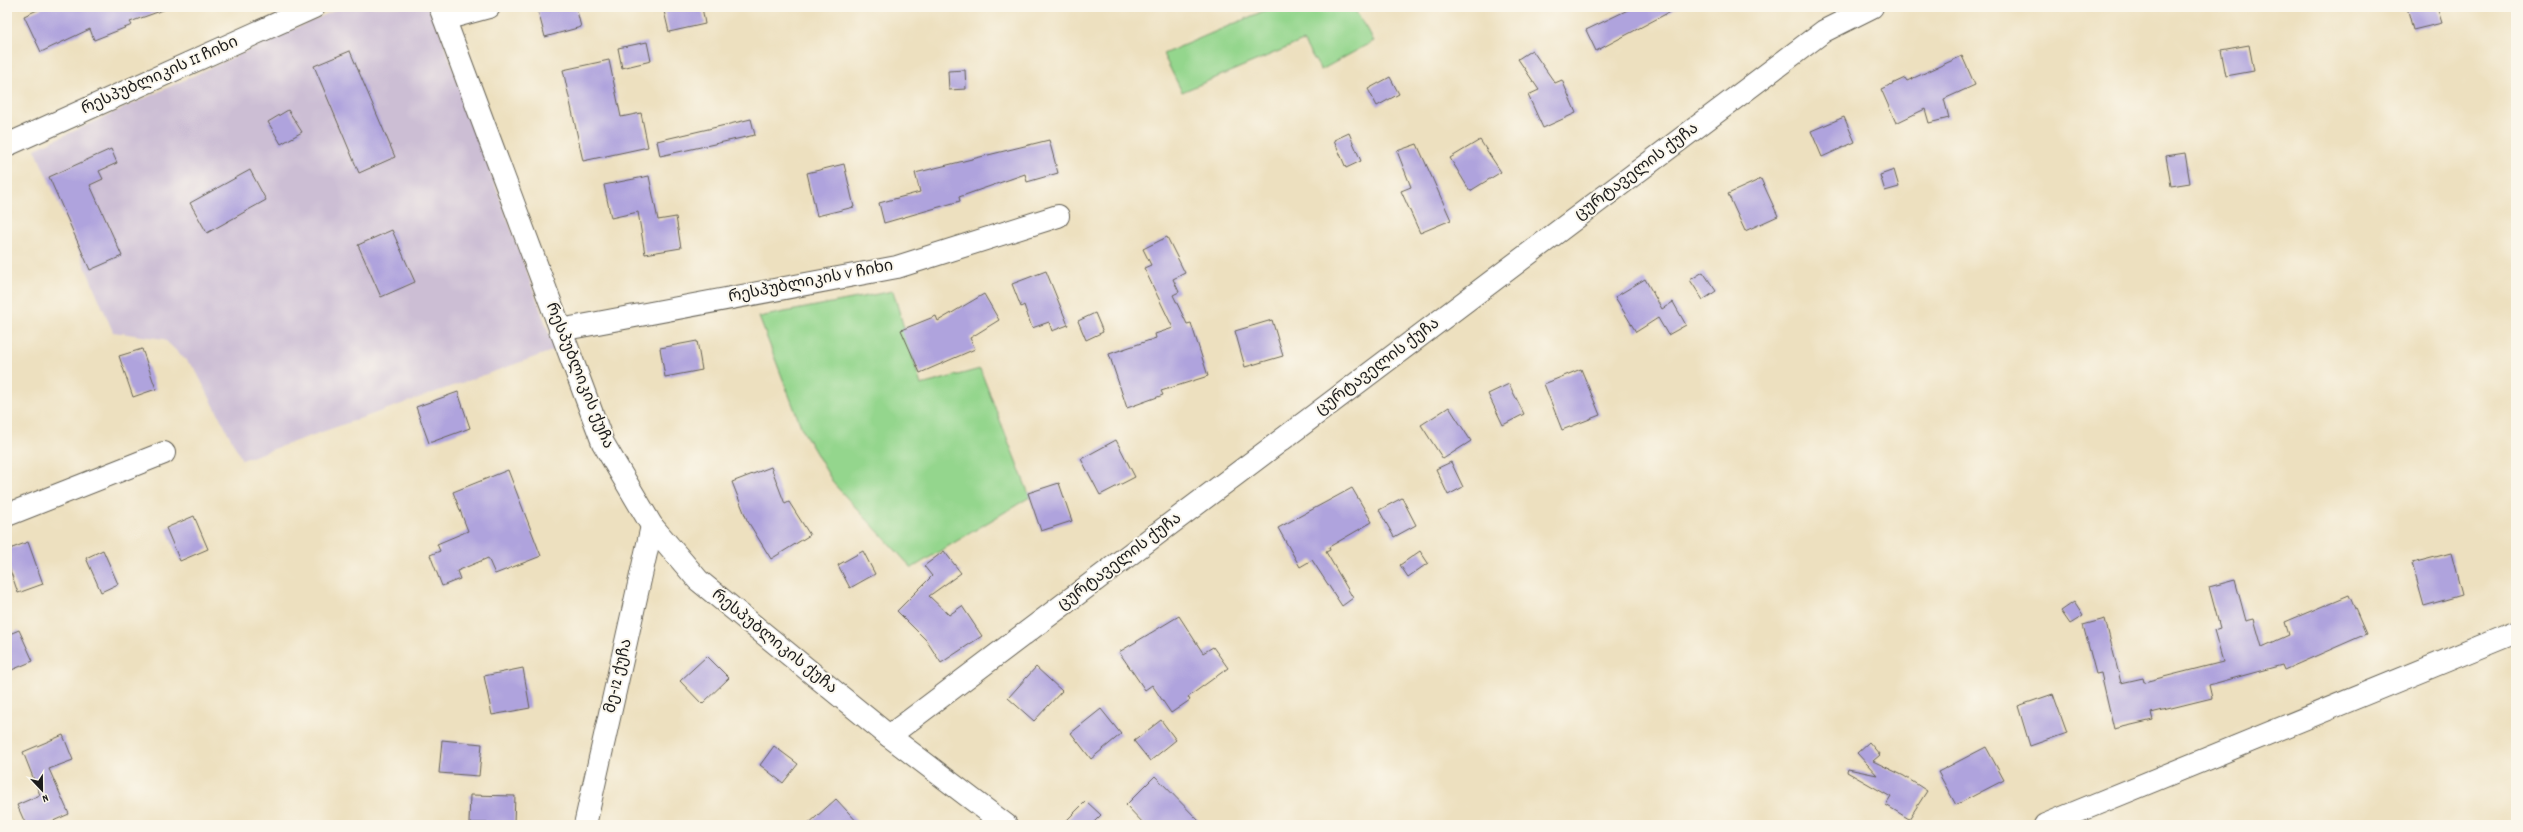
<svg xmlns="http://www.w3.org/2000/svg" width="2523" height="832" font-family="Dekko,'Noto Sans Georgian',sans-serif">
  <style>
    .industrial { fill: #ccbed4 }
    .green { fill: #94d68d; stroke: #587954 }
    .building { fill: #afa3dd }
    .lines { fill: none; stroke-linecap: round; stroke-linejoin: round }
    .minor-casing { stroke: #656155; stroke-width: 24 }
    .major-casing { stroke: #656155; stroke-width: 24 }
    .minor { stroke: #fff; stroke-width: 22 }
    .major { stroke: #fff; stroke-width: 22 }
    .labels { text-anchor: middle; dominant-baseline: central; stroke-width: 4; stroke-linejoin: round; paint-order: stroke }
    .street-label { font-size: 16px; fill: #1c1c1c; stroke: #fbf7ec }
  </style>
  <rect width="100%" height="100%" fill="#fbf7ec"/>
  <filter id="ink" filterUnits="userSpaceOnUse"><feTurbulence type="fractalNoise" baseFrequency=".025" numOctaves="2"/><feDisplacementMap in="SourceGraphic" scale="8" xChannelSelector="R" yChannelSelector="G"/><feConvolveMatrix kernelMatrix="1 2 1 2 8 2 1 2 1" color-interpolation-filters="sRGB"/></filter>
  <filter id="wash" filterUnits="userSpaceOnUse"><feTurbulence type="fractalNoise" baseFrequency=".012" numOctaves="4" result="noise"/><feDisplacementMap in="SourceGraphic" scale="16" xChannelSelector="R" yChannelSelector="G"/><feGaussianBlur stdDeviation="0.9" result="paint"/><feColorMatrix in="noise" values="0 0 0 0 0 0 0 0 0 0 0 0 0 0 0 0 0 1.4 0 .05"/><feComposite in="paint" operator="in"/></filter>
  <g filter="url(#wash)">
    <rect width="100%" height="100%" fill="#ede0bf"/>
    <path class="industrial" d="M342,7H428L439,29L555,350L242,460L195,369L164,339L113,332L35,149Z"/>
    <path class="green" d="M1273,7H1353L1374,41L1321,70L1303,41L1182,92L1163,54Z
      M893,291L921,385L980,369L1030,497L912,568L834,484L802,429L759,317Z"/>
    <g id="blocks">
      <path class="building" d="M44,7H166V9L130,22L132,25L94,40L90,29L41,52L24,16Z
        M537,7H576L581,27L545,37Z
        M663,7H702L705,24L669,32Z
        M1634,7H1679L1596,51L1586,30Z
        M2407,7H2437L2442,23L2413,30Z
        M647,42L651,61L622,68L618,48Z
        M2249,45L2254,71L2226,76L2221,50Z
        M1532,50L1555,83L1562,80L1576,113L1543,128L1528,95L1539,90L1518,59Z
        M350,51L395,157L359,173L314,66Z
        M1962,56L1975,85L1944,99L1949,118L1929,123L1925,109L1896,123L1881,89L1905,78L1907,81Z
        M609,60L621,117L641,113L648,147L583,161L563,70Z
        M965,70L966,89L949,90L948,71Z
        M1390,77L1399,94L1377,106L1368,89Z
        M288,110L302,132L281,144L268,122Z
        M1844,117L1855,142L1822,157L1811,131Z
        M751,119L755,135L660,156L657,141Z
        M1349,133L1361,161L1346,168L1334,140Z
        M1049,140L1058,173L1027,182L1025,174L959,197L960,201L884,223L879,203L920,192L915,173Z
        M1480,140L1501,172L1470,191L1450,158Z
        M1417,144L1451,220L1420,233L1401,191L1411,187L1397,151Z
        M111,149L117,163L99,171L103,179L90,185L122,256L90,270L49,177Z
        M2185,153L2190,183L2171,186L2166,156Z
        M844,164L854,207L817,216L807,173Z
        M250,170L266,200L207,233L190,203Z
        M1894,170L1899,187L1885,191L1880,175Z
        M649,176L658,220L676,217L681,248L645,254L638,212L611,218L604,185Z
        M1761,179L1778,216L1745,231L1728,194Z
        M392,230L415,282L381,297L358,245Z
        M1167,237L1185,273L1173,279L1179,292L1173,295L1187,324L1191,323L1208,376L1161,391L1163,395L1127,408L1109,354L1156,338L1155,334L1173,328L1144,268L1151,265L1143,249Z
        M1046,271L1068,325L1052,331L1049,322L1032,328L1024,305L1021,307L1012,284Z
        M1703,272L1716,291L1703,300L1690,280Z
        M1645,279L1662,309L1673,302L1686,325L1668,335L1658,318L1636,332L1615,297Z
        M984,294L999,320L970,338L975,349L920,373L901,330L936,316L938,321Z
        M1095,313L1103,332L1086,340L1078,321Z
        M1272,320L1283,356L1245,367L1235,331Z
        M697,341L702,370L665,377L660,348Z
        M142,349L156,389L133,397L119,356Z
        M1581,369L1600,415L1562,430L1544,384Z
        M1509,384L1524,414L1503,425L1488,394Z
        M458,392L470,428L429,443L416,407Z
        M1449,407L1471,441L1443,459L1421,425Z
        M1116,440L1135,477L1100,495L1081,459Z
        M1451,462L1463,487L1448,495L1436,469Z
        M771,467L785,504L789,502L810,535L771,559L747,520L732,482Z
        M508,470L541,556L495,574L488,558L457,571L460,579L442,586L430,555L440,551L437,544L468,531L453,492Z
        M1059,483L1072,521L1041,531L1028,493Z
        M1352,488L1372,522L1329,547L1330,550L1326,552L1353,598L1342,606L1312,560L1300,567L1278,528Z
        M1402,498L1416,525L1394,537L1379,510Z
        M194,516L208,549L180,561L166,528Z
        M28,542L43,584L18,593L7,561V550Z
        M103,550L118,584L101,592L86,558Z
        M863,551L875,574L850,588L838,565Z
        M944,551L961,573L929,596L949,615L962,606L982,636L941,663L926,640L897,611L932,576L924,566Z
        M1420,551L1428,563L1408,577L1400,565Z
        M2451,553L2462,595L2424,606L2412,563Z
        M2235,580L2246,621L2254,619L2262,647L2289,635L2285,622L2349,595L2366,634L2284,670L2282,665L2209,685L2212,698L2151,713L2153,720L2114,729L2101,673L2096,674L2083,625L2105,619L2121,683L2143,678L2144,682L2223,662L2214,630L2220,628L2209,587Z
        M2074,602L2083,616L2070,624L2061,611Z
        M1179,616L1203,653L1213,647L1228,668L1188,697L1190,700L1171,713L1152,685L1145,690L1119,652Z
        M19,630L33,661L7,672V635Z
        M707,656L729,678L702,704L680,681Z
        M1036,667L1062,691L1034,721L1008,698Z
        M523,668L530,708L492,715L484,676Z
        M2053,694L2067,733L2030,746L2018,706Z
        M1101,709L1121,734L1091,759L1071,733Z
        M1161,720L1176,740L1150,761L1134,741Z
        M63,735L73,760L49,769L69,814L44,825H26L17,805L40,795L23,752Z
        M442,740L482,744L479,776L439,773Z
        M1869,742L1880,755L1873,761L1904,776L1927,791L1909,819L1886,805L1891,797L1847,772L1848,769L1877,775L1857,753Z
        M774,746L798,764L783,783L760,765Z
        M1986,747L2004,780L1956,805L1938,772Z
        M1155,776L1203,825H1145L1126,805Z
        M470,795L515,796L514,823H469Z
        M836,799L860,825H807Z
        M1086,801L1101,815L1091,825H1062Z"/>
    </g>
  </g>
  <g filter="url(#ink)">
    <use href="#blocks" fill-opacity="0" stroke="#656155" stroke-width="1"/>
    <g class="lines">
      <defs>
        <path id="minor" d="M445,19L489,7
          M7,145L314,7
          M560,330L897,267L1058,216
          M7,515L164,453
          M889,736L1824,31L1872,7
          M585,825L652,526
          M2045,825L2516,632"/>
        <path id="major" d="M440,7L603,443L652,526L698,580L889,736L1006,825"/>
      </defs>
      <use href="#minor" class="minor-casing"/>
      <use href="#major" class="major-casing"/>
      <use href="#minor" class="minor"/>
      <use href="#major" class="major"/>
    </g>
  </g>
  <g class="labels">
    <g class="street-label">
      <text transform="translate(160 76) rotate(-24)">რესპუბლიკის II ჩიხი</text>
      <text transform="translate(1637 172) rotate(-37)">ცურტაველის ქუჩა</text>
      <text transform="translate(811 282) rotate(-11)">რესპუბლიკის V ჩიხი</text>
      <text transform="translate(1378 367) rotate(-37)">ცურტაველის ქუჩა</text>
      <text transform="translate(579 376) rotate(68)">რესპუბლიკის ქუჩა</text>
      <text transform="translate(1120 562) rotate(-37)">ცურტაველის ქუჩა</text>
      <text transform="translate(774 642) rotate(39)">რესპუბლიკის ქუჩა</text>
      <text transform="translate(619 676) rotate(-77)">მე-12 ქუჩა</text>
    </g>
  </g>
  <rect width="2523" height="832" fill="none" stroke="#fbf7ec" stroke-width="24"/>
  <g transform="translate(42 790) rotate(158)" stroke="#fbf7ec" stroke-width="3" paint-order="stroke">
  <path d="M0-3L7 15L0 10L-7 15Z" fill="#1c1c1c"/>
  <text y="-6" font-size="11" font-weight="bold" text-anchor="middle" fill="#1c1c1c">N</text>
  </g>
</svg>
